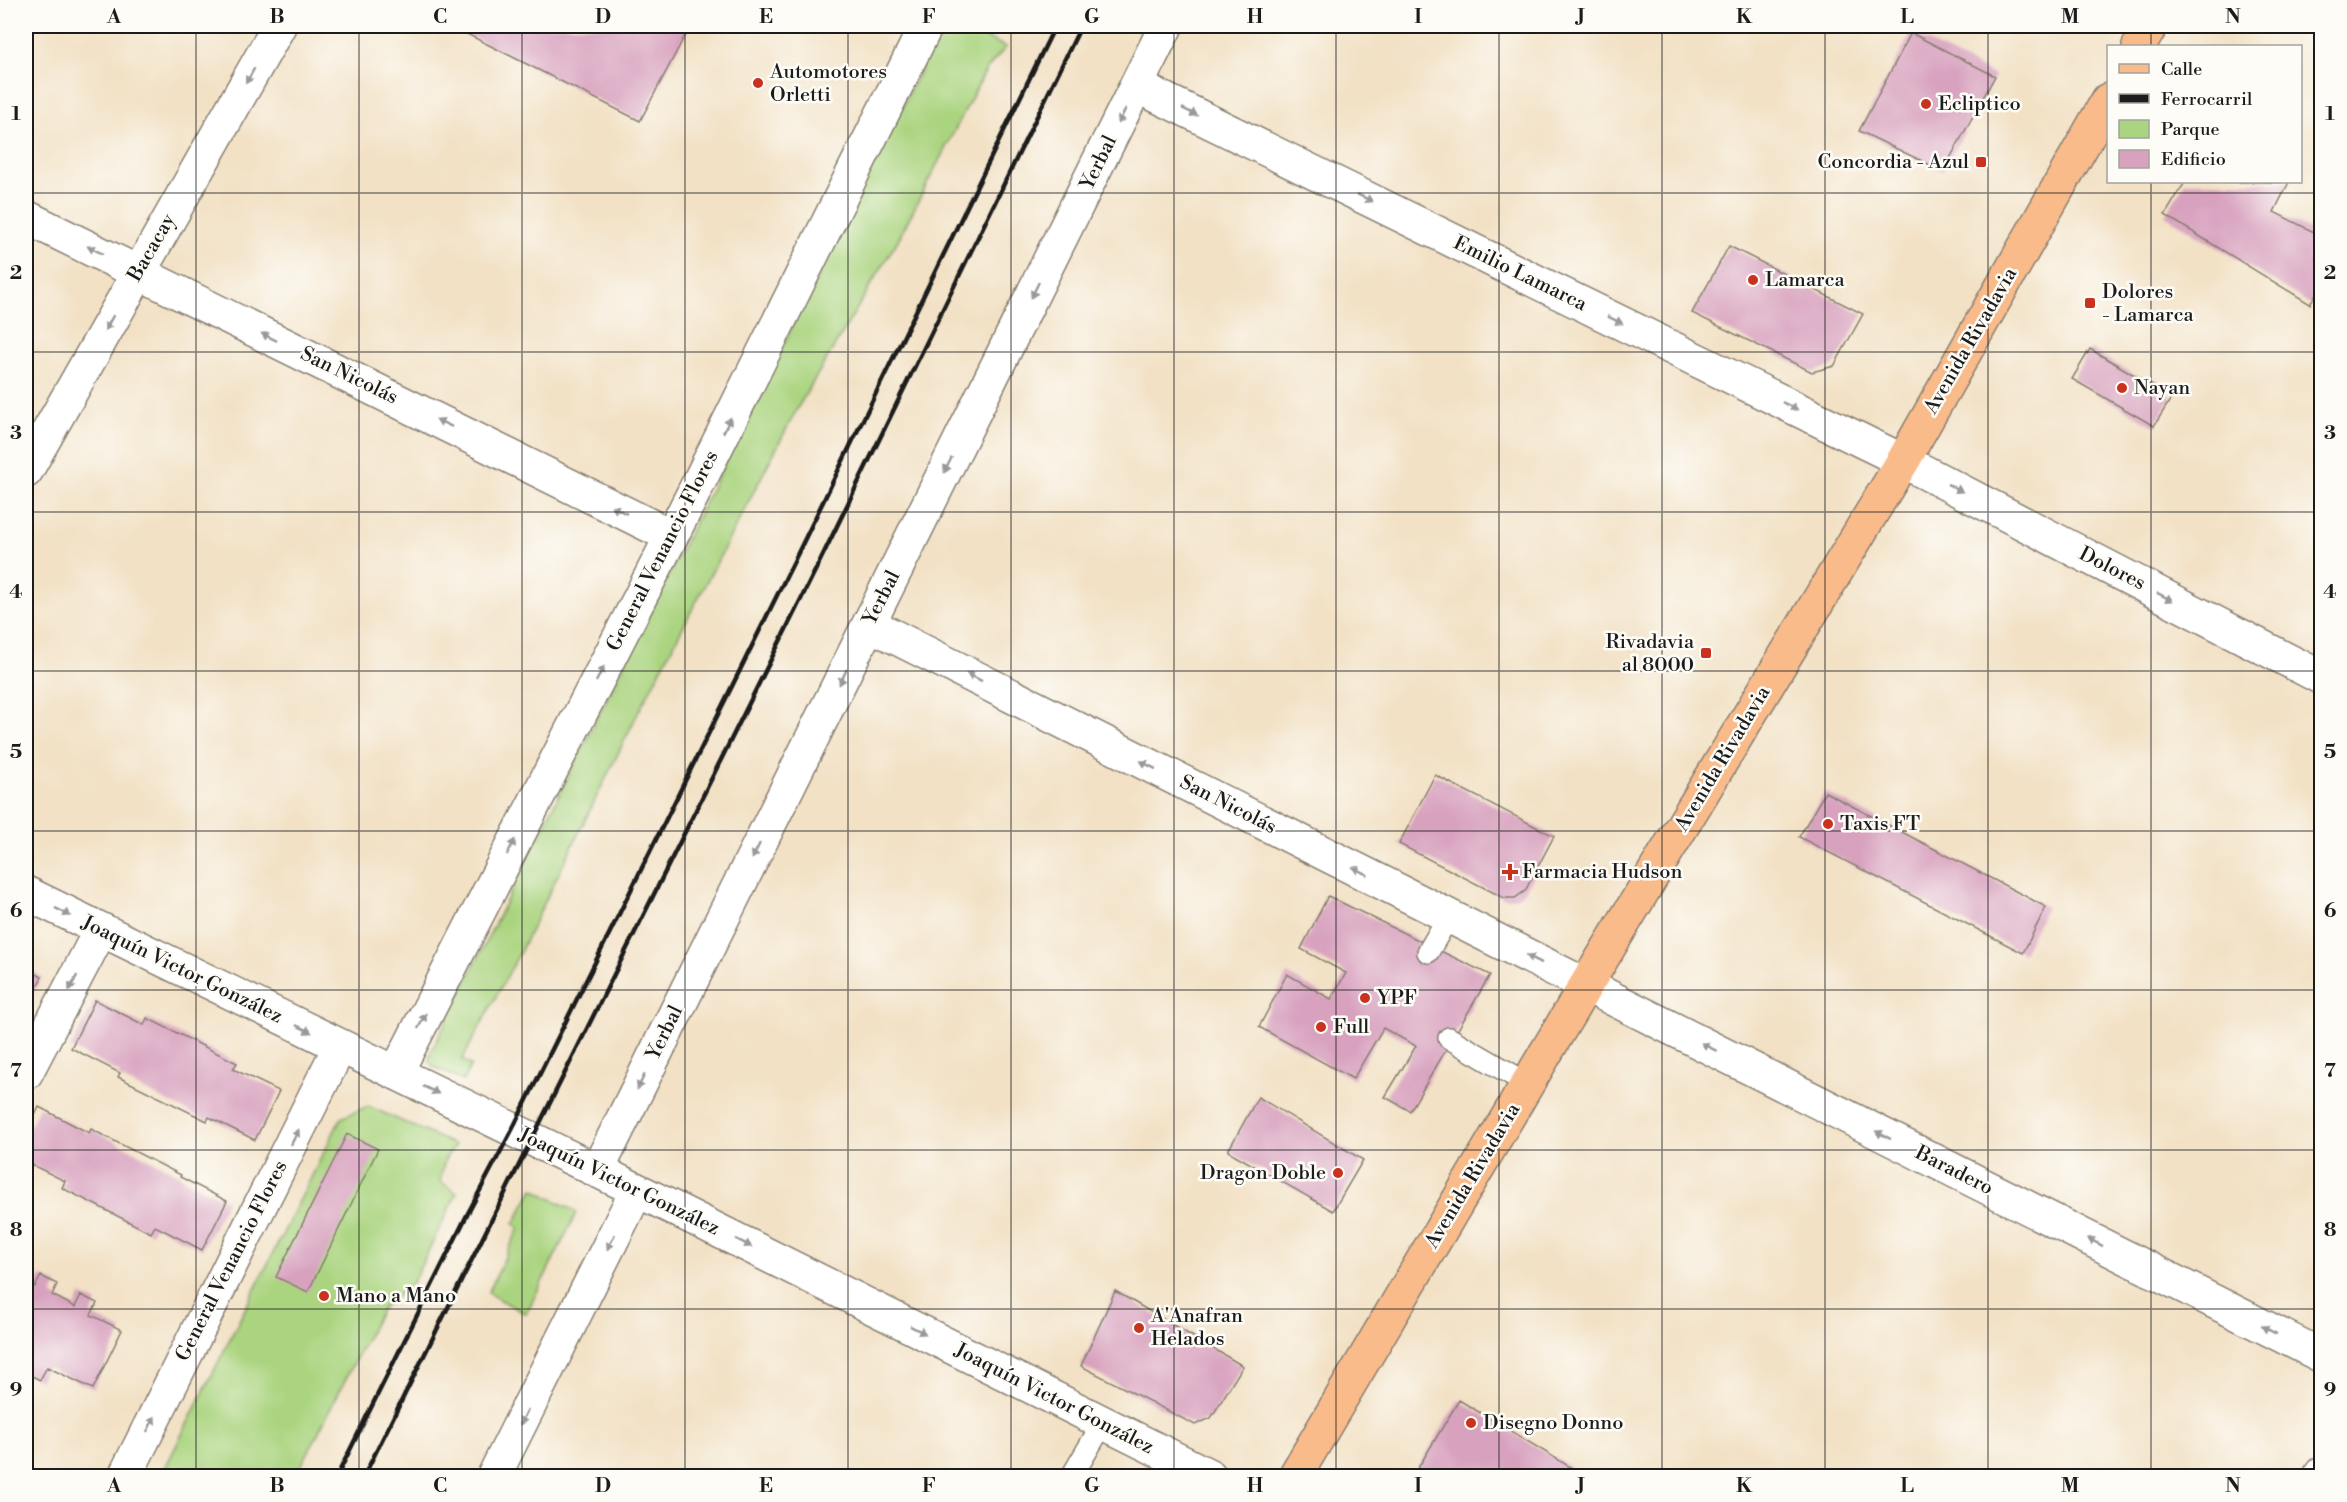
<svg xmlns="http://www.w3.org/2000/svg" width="2347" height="1502" font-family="'Libre Bodoni',serif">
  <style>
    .green { fill: #aad47f; stroke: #63784e; stroke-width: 1.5 }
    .building { fill: #d8a2bf }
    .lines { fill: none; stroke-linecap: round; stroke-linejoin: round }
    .lane-casing { stroke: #877e70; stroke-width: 24 }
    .street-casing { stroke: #877e70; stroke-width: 36 }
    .primary-casing { stroke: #877e70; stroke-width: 36 }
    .lane { stroke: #fff; stroke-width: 21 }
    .street { stroke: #fff; stroke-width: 33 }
    .primary { stroke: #fabb8b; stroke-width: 33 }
    .rail { stroke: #1c1c1c; stroke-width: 4.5 }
    .oneway { fill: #999 }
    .grid { fill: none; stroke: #1c1c1c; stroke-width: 1.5; stroke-opacity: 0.55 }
    .poi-dot { fill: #c8321e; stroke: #fdfcf7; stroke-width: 2 }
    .labels { text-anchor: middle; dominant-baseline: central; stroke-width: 5; stroke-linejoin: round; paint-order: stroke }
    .poi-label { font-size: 20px; fill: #1c1c1c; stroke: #fdfcf7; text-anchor: start }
    .street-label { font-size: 20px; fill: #1c1c1c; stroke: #fdfcf7 }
    .neatline { fill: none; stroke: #1c1c1c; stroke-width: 2 }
    .grid-label { font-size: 20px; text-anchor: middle; font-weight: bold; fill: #1c1c1c }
  </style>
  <rect width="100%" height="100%" fill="#fdfcf7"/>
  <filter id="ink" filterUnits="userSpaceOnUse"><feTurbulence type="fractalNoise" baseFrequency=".0167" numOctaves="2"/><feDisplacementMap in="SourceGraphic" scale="12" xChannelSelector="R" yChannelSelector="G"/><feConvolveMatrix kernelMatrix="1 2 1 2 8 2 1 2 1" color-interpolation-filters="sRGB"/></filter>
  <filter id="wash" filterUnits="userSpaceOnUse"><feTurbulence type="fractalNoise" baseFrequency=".008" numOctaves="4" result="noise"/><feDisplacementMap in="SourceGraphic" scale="24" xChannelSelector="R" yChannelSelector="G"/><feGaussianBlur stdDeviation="1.35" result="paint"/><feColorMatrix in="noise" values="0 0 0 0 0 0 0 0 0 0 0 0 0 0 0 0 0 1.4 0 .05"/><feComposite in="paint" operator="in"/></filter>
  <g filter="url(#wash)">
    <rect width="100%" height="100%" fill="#f2e1c5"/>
    <path class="green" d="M942,26H960L1006,47L986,70L898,240L798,407L637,715L520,952L462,1060L471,1065L463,1081L432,1066L429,1060L431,1052Z
      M368,1106L455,1145L445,1159L440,1181L457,1193L413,1282L381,1310L296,1476H161L341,1118Z
      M533,1189L577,1212L526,1314L488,1293L519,1228L514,1224Z"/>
    <g id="blocks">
      <path class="building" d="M451,26H690L640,121Z
        M1911,33L1995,76L1943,171L1859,131Z
        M2185,182H2289L2274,212L2322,236V253L2317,259L2322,262V283L2310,304L2165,215Z
        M1729,246L1863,314L1834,366L1812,372L1692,313Z
        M2090,349L2172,397L2154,426L2072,379Z
        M1435,775L1554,836L1525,891L1515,898H1504L1399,844Z
        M1825,792L2046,907L2023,953L1799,837Z
        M1328,896L1490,975L1410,1111L1385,1097L1416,1046L1383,1028L1353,1079L1259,1027L1287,974L1331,999L1346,973L1301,949Z
        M26,968L42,977L26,1007Z
        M95,1000L144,1025L147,1018L237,1063L233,1069L279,1091L255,1140L209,1117L207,1121L118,1077L120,1073L71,1048Z
        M1258,1097L1363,1160L1333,1211L1228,1151Z
        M39,1107L89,1133L91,1129L181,1175L180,1177L227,1201L202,1250L155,1226L151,1233L62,1188L65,1181L26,1162V1135Z
        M347,1134L378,1149L308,1292L276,1277Z
        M41,1276L57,1284L52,1295L75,1307L81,1295L97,1303L91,1315L122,1330L93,1389L47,1367L40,1380L26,1373V1282L35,1287Z
        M1115,1291L1243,1366L1211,1418L1195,1425L1081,1366Z
        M1459,1400L1585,1476H1413Z"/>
    </g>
  </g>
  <g filter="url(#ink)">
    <use href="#blocks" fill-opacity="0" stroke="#877e70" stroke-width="1.5"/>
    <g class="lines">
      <defs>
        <path id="lane" d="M1428,952L1449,916
          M1449,1038L1528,1084
          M1072,1476L1103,1423"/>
        <path id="street" d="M1137,86L1903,461L2322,678
          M26,217L671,536
          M26,471L279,26
          M869,624L2322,1356
          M26,893L637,1190L1210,1476
          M26,1073L100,931
          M396,1073L692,496L926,26
          M597,1171L1166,26
          M125,1476L340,1046
          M494,1476L637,1190
          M2320,1476L2322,1473"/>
        <path id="primary" d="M2139,46L2151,26
          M1295,1476L1586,985L1903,461L2108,100"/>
      </defs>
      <use href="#lane" class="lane-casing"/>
      <use href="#street" class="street-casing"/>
      <use href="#primary" class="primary-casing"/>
      <use href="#lane" class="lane"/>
      <use href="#street" class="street"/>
      <use href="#primary" class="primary"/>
      <path class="rail" d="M337,1476L468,1213L512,1130L797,555L1055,26
        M364,1476L817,567L1081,26"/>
    </g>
    <defs><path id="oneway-solid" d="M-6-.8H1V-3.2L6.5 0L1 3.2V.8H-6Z" transform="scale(1.5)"/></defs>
    <g class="oneway">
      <use href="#oneway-solid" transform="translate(250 76) rotate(120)"/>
      <use href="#oneway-solid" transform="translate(1190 112) rotate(26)"/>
      <use href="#oneway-solid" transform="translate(1122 116) rotate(116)"/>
      <use href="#oneway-solid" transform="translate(1365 198) rotate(26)"/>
      <use href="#oneway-solid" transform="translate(95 250) rotate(-154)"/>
      <use href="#oneway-solid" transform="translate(1035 290) rotate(116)"/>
      <use href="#oneway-solid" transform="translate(1615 320) rotate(26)"/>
      <use href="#oneway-solid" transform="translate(109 323) rotate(119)"/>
      <use href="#oneway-solid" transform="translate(269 337) rotate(-154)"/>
      <use href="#oneway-solid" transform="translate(1790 406) rotate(26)"/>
      <use href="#oneway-solid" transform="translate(444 423) rotate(-154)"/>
      <use href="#oneway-solid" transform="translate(727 425) rotate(-64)"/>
      <use href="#oneway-solid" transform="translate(948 465) rotate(116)"/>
      <use href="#oneway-solid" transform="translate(1955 488) rotate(27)"/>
      <use href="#oneway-solid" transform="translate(619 510) rotate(-154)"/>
      <use href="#oneway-solid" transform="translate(2165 597) rotate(27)"/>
      <use href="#oneway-solid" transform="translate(600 674) rotate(-63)"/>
      <use href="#oneway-solid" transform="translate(843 677) rotate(116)"/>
      <use href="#oneway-solid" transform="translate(974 677) rotate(-153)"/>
      <use href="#oneway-solid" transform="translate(1148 765) rotate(-153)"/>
      <use href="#oneway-solid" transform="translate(511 847) rotate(-63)"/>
      <use href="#oneway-solid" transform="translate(756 851) rotate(116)"/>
      <use href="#oneway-solid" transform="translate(1360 871) rotate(-153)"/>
      <use href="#oneway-solid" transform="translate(63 912) rotate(27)"/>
      <use href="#oneway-solid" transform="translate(1534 959) rotate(-153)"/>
      <use href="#oneway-solid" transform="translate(73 983) rotate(118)"/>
      <use href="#oneway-solid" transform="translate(422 1021) rotate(-63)"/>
      <use href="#oneway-solid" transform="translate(304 1029) rotate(26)"/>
      <use href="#oneway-solid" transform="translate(1709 1047) rotate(-153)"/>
      <use href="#oneway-solid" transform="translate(641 1082) rotate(116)"/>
      <use href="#oneway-solid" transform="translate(431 1090) rotate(26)"/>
      <use href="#oneway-solid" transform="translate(1883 1135) rotate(-153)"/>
      <use href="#oneway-solid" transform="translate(295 1137) rotate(-63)"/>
      <use href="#oneway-solid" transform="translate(611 1242) rotate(116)"/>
      <use href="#oneway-solid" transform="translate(2095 1242) rotate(-153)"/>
      <use href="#oneway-solid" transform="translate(744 1243) rotate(27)"/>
      <use href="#oneway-solid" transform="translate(918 1330) rotate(27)"/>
      <use href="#oneway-solid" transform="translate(2269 1330) rotate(-153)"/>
      <use href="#oneway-solid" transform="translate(524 1417) rotate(116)"/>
      <use href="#oneway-solid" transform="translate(151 1424) rotate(-63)"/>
    </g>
  </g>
  <path class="grid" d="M196,26V1476M359,26V1476M522,26V1476M685,26V1476M848,26V1476M1011,26V1476M1174,26V1476M1336,26V1476M1499,26V1476M1662,26V1476M1825,26V1476M1988,26V1476M2151,26V46M2151,182V1476M26,193H2322M26,352H2322M26,512H2322M26,671H2322M26,831H2322M26,990H2322M26,1150H2322M26,1309H2322"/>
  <g class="poi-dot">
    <circle cx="758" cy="83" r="6"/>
    <circle cx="1926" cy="104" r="6"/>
    <rect x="1975" y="156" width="12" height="12" rx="3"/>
    <circle cx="1753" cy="280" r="6"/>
    <rect x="2084" y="297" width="12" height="12" rx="3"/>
    <circle cx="2122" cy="388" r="6"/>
    <rect x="1700" y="647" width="12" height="12" rx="3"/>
    <circle cx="1828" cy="824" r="6"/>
    <path d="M1507 863h6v6h6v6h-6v6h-6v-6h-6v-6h6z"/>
    <circle cx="1365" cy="998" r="6"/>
    <circle cx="1321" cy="1027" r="6"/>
    <circle cx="1338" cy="1173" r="6"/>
    <circle cx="324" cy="1296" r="6"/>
    <circle cx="1139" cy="1328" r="6"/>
    <circle cx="1471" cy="1423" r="6"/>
  </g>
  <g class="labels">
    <g class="poi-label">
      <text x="770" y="72">Automotores<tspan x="770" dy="23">Orletti</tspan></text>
      <text x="1938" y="104">Ecliptico</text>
      <text x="1969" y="162" text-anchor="end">Concordia - Azul</text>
      <text x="1765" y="280">Lamarca</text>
      <text x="2102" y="292">Dolores<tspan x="2102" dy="23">- Lamarca</tspan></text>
      <text x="2134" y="388">Nayan</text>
      <text x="1694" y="642" text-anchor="end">Rivadavia<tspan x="1694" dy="23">al 8000</tspan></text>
      <text x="1840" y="824">Taxis FT</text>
      <text x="1522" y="872">Farmacia Hudson</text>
      <text x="1377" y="998">YPF</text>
      <text x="1333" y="1027">Full</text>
      <text x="1326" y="1173" text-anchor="end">Dragon Doble</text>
      <text x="336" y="1296">Mano a Mano</text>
      <text x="1151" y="1316">A'Anafran<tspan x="1151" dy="23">Helados</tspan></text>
      <text x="1483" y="1423">Disegno Donno</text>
    </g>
    <g class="street-label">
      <text transform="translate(1099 163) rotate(-64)">Yerbal</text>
      <text transform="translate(152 248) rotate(-60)">Bacacay</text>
      <text transform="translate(1520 274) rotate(26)">Emilio Lamarca</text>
      <text transform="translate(1971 341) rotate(-60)">Avenida Rivadavia</text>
      <text transform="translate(349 376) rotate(26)">San Nicolás</text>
      <text transform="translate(663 551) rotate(-63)">General Venancio Flores</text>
      <text transform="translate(2112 569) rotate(27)">Dolores</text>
      <text transform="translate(882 598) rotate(-63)">Yerbal</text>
      <text transform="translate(1723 759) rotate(-59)">Avenida Rivadavia</text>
      <text transform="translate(1228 805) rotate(27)">San Nicolás</text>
      <text transform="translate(182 970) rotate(26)">Joaquín Victor González</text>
      <text transform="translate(665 1033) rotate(-64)">Yerbal</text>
      <text transform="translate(1954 1171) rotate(27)">Baradero</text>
      <text transform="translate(1473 1176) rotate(-59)">Avenida Rivadavia</text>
      <text transform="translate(619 1182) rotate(26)">Joaquín Victor González</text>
      <text transform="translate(232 1261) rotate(-63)">General Venancio Flores</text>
      <text transform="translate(1054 1399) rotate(27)">Joaquín Victor González</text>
    </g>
  </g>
  <rect width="2347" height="1502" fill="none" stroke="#fdfcf7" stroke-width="66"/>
  <rect x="2107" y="45" width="195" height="138" fill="#fdfcf7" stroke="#a3a29f" stroke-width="1.5"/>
  <rect x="2119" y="64" width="30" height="9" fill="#fabb8b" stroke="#a3a29f" stroke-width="1.5"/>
  <text x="2161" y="75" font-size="18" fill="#1c1c1c">Calle</text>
  <rect x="2119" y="94" width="30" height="9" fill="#1c1c1c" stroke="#a3a29f" stroke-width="1.5"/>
  <text x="2161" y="105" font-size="18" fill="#1c1c1c">Ferrocarril</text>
  <rect x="2119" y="120" width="30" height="18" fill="#aad47f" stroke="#a3a29f" stroke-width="1.5"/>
  <text x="2161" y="135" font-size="18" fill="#1c1c1c">Parque</text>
  <rect x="2119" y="150" width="30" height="18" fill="#d8a2bf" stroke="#a3a29f" stroke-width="1.5"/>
  <text x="2161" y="165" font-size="18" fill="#1c1c1c">Edificio</text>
  <rect x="33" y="33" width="2281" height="1436" class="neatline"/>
  <g class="grid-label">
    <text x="114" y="23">A</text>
    <text x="277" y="23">B</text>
    <text x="440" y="23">C</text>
    <text x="603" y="23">D</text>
    <text x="766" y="23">E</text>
    <text x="929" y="23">F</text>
    <text x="1092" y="23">G</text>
    <text x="1255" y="23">H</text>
    <text x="1418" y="23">I</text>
    <text x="1581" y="23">J</text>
    <text x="1744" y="23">K</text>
    <text x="1907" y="23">L</text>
    <text x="2070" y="23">M</text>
    <text x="2233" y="23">N</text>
    <text x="16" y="120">1</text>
    <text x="2330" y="120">1</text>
    <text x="16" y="279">2</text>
    <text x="2330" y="279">2</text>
    <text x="16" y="439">3</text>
    <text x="2330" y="439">3</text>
    <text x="16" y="598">4</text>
    <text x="2330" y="598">4</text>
    <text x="16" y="758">5</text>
    <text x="2330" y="758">5</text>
    <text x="16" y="917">6</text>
    <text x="2330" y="917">6</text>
    <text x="16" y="1077">7</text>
    <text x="2330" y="1077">7</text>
    <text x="16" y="1236">8</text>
    <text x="2330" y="1236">8</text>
    <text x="16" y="1396">9</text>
    <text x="2330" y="1396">9</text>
    <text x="114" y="1492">A</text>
    <text x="277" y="1492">B</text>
    <text x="440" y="1492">C</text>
    <text x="603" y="1492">D</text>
    <text x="766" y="1492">E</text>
    <text x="929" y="1492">F</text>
    <text x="1092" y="1492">G</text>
    <text x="1255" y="1492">H</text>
    <text x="1418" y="1492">I</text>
    <text x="1581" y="1492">J</text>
    <text x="1744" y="1492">K</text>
    <text x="1907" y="1492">L</text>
    <text x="2070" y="1492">M</text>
    <text x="2233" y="1492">N</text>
  </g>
</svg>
